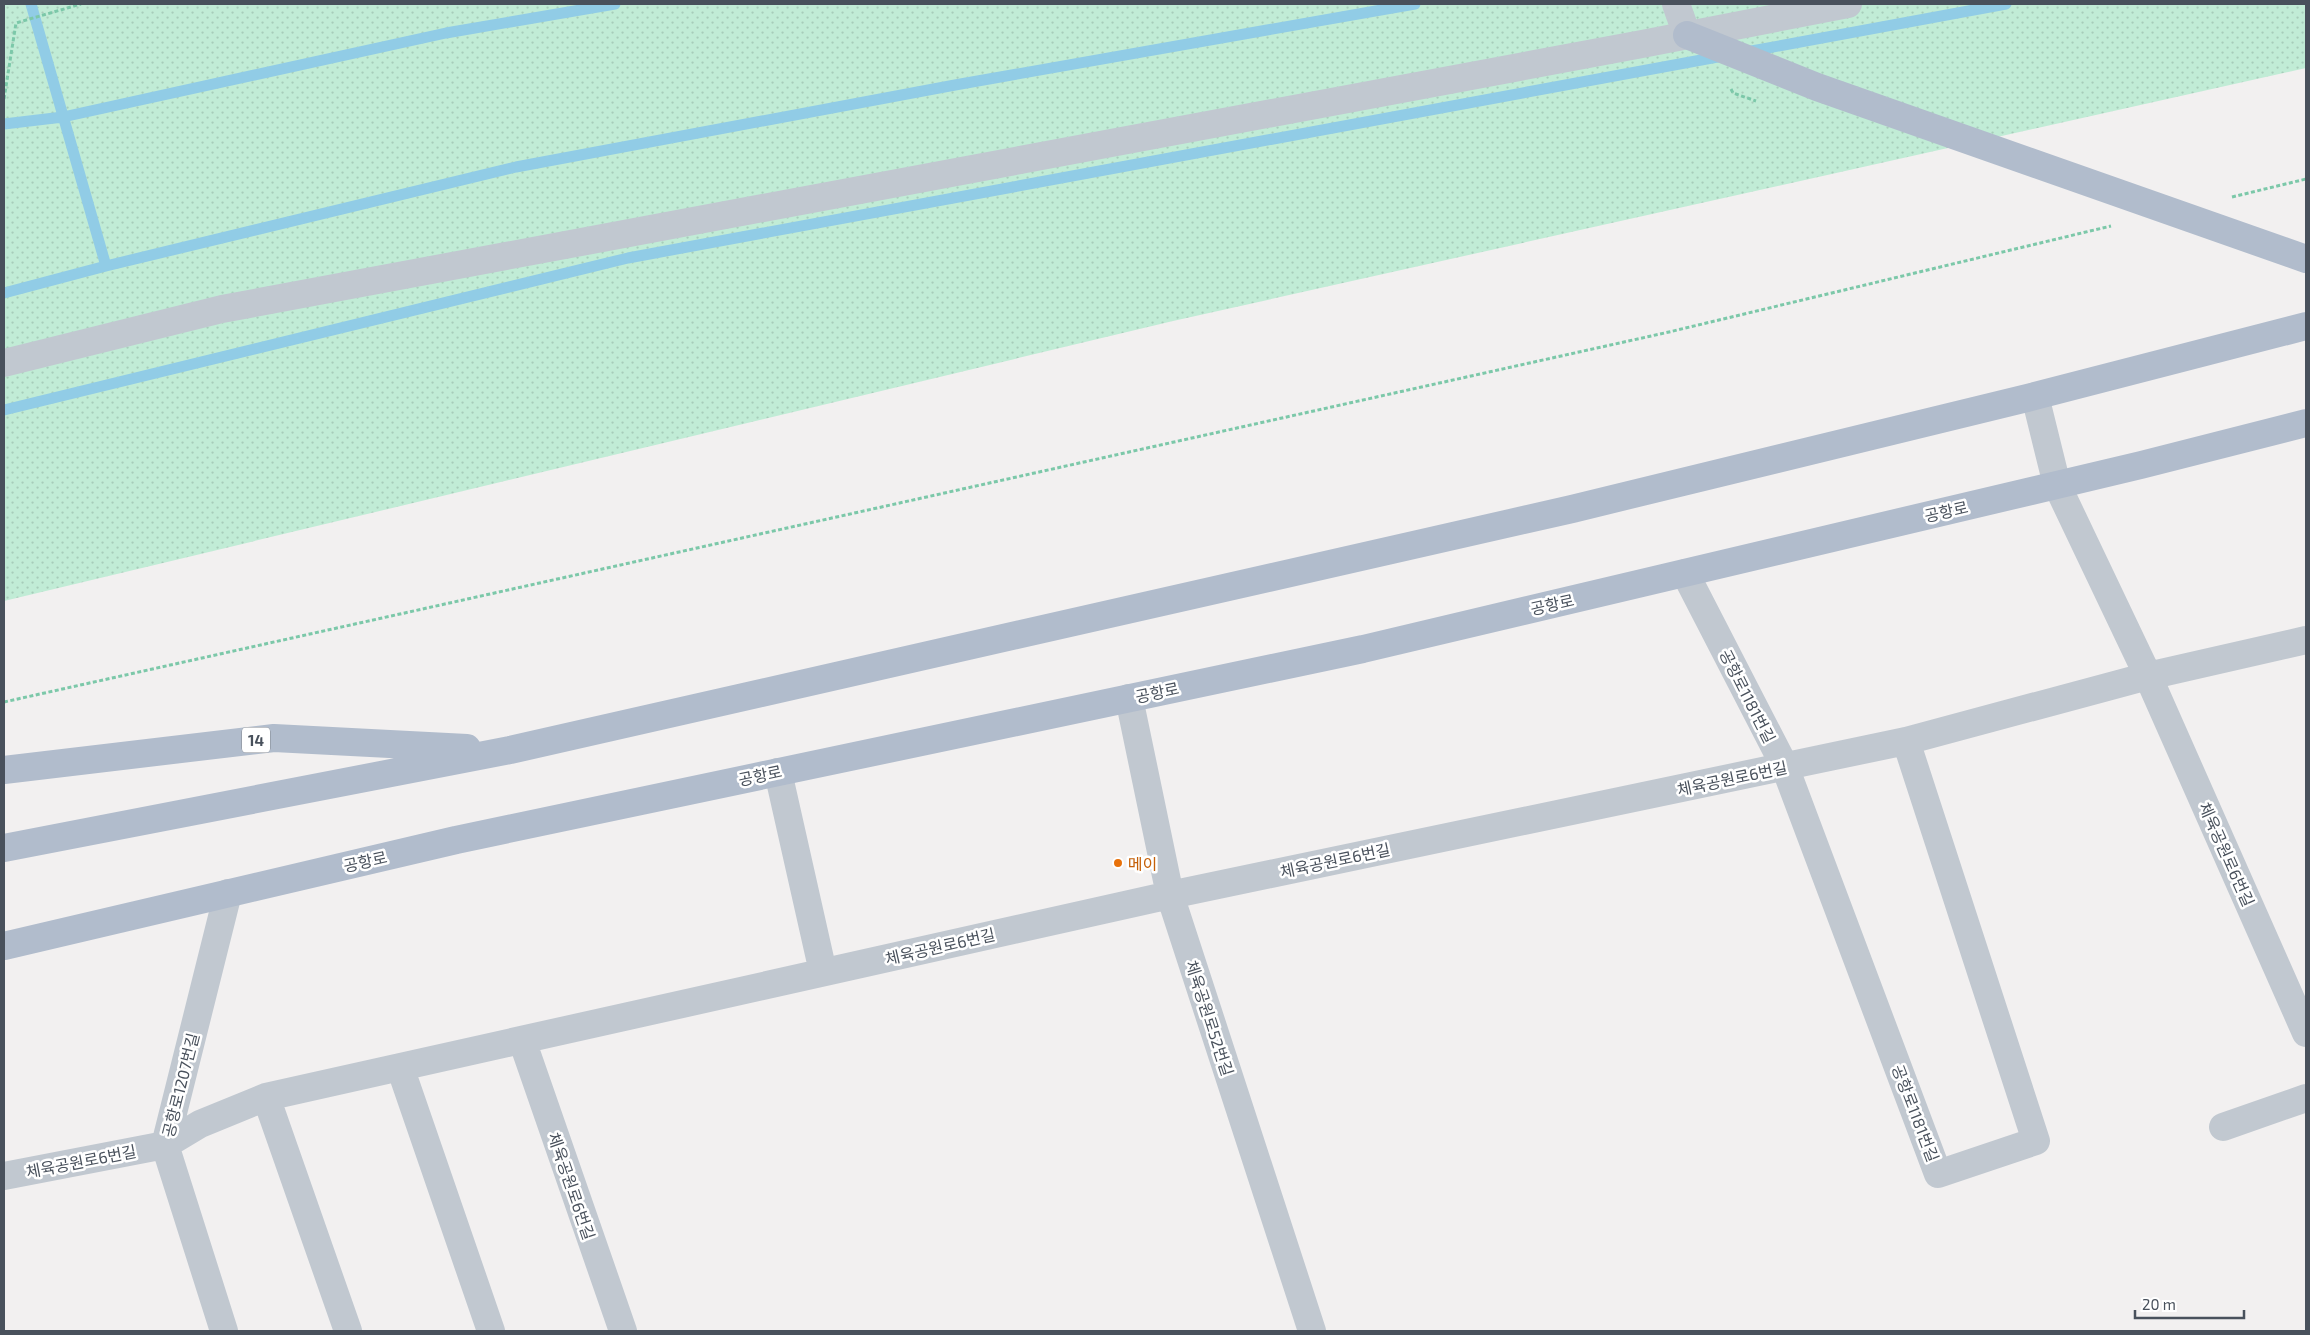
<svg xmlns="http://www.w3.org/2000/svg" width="2310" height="1335" font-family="'Exo 2','Noto Sans KR',sans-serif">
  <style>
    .park { fill: url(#park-dots) }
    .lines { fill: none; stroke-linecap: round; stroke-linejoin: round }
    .stream { stroke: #91cce6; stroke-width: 11 }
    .path { stroke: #7cc8a9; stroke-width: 3; stroke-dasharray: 4 2.5; stroke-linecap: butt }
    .minor { stroke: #c1c8d0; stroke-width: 28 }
    .major { stroke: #b1bccc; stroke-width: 28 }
    .food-dot { fill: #e8710a; stroke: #fff; stroke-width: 2 }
    .labels { text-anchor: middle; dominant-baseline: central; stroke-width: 5; stroke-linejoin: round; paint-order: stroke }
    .shield { fill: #fff; stroke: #80858d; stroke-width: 1 }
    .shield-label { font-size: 15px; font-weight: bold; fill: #49515c }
    .street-label { font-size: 16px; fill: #49515c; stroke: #fff }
    .food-label { font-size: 16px; fill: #c56008; stroke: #fff; text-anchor: start }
  </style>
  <defs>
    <pattern id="park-dots" width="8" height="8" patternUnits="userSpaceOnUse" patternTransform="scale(1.25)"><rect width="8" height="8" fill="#c1ecd6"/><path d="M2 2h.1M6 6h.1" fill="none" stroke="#a7ccba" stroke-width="1.8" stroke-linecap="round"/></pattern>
  </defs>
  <rect width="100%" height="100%" fill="#f2f0f0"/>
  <path class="park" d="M4,4H2306V68L1173,321L4,601Z"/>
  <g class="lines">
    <path class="stream" d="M31,4L106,266L516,167L955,85L1415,4
      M1746,52L2006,4
      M4,124L63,117L446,33L615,4
      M4,293L106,266
      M4,410L628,258L1723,56"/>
    <path class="path" d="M1731,89L1733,93L1756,101
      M4,99L16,23L81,4
      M2232,197L2306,179
      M4,702L1669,332L2111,226"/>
    <path class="minor" d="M1676,4L1687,35
      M4,363L222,309L1642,44L1848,4
      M2035,396L2057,485L2148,676L2306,1033
      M1685,573L1785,767L1938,1174L2036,1141L1906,741
      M1129,698L1170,895L1312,1331
      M778,772L823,972
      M522,1040L623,1331
      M400,1067L491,1331
      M266,1097L348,1331
      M2223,1127L2306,1098
      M4,1176L165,1145L200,1124L266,1097L1170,895L1906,741L2148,676L2306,640
      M224,1331L165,1145L228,893"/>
    <path class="major" d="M1687,35L1817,87L2306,259
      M4,770L274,738L467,748
      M4,848L510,750L1572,509L2035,396L2306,326
      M4,946L456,840L1363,649L2141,465L2306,423"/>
  </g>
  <circle class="food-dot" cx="1118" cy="863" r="5"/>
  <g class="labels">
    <rect class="shield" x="242" y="727.5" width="28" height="25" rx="4"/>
    <g class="shield-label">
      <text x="256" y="740">14</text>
    </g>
    <g class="street-label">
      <text transform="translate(1946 511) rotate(-13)">공항로</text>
      <text transform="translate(1552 604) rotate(-13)">공항로</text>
      <text transform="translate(1157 692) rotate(-12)">공항로</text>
      <text transform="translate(1748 696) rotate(63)">공항로1181번길</text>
      <text transform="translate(760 775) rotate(-12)">공항로</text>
      <text transform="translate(1732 778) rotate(-12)">체육공원로6번길</text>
      <text transform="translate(2227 854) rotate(66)">체육공원로6번길</text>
      <text transform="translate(1335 860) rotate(-12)">체육공원로6번길</text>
      <text transform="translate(365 861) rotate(-13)">공항로</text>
      <text transform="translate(940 946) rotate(-13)">체육공원로6번길</text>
      <text transform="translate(1210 1018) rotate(72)">체육공원로52번길</text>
      <text transform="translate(180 1085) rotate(-76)">공항로1207번길</text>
      <text transform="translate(1916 1113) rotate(69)">공항로1181번길</text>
      <text transform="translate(81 1161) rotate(-11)">체육공원로6번길</text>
      <text transform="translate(572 1186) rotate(71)">체육공원로6번길</text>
    </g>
    <g class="food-label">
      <text x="1128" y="863">메이</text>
    </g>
  </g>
  <rect width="2310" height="1335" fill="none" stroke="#49515c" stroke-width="10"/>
  <path d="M2135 1310v8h109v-8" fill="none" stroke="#49515c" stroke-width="2.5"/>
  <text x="2142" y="1310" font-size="15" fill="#49515c" stroke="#ffffff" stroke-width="4" paint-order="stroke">20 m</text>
</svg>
